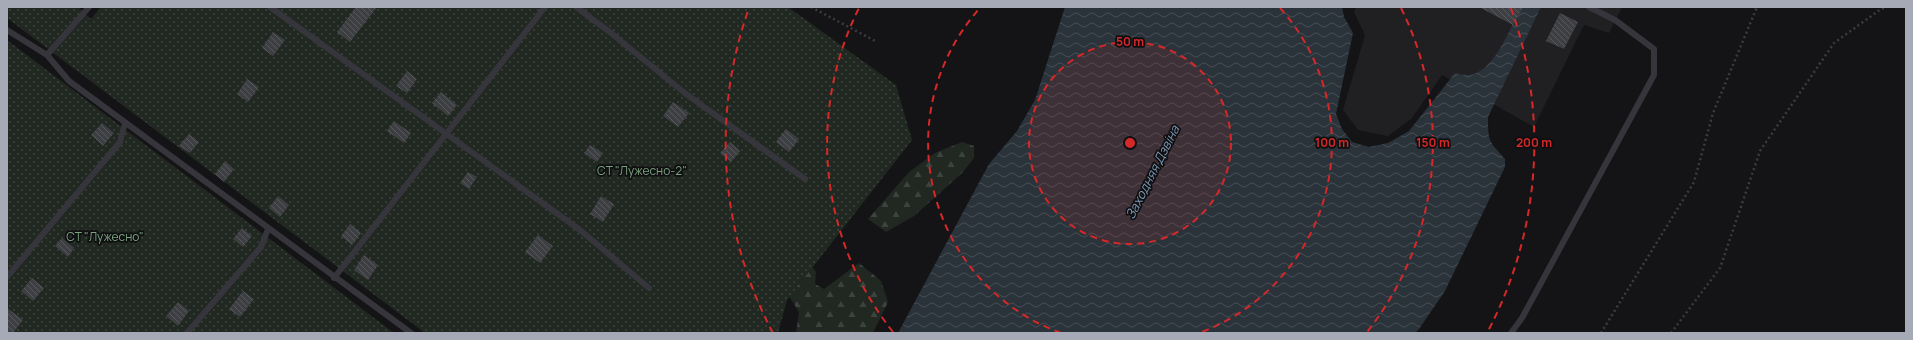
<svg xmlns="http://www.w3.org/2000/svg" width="1913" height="340" font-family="Manrope,sans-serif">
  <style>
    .built { fill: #202023 }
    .forest { fill: url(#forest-firs) }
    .park { fill: url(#park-dots) }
    .water { fill: url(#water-waves) }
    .building { fill: url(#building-back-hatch) }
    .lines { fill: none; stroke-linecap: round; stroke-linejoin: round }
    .path { stroke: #3b3c42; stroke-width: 2.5; stroke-dasharray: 2 3; stroke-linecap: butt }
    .lane { stroke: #35353b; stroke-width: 6 }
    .ring { fill: none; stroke: #d62828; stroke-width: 2; stroke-dasharray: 7 5 }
    .labels { text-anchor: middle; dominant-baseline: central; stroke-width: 3.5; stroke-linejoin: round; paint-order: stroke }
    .park-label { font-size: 12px; fill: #7ba27f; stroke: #0f0f11 }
    .water-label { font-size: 13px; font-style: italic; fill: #7b97b2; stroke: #0f0f11 }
    .centre { fill: #d62828; stroke: #0f0f11; stroke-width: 2 }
    .ring-label { font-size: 12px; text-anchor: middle; font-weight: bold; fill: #d62828; stroke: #0f0f11; stroke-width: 3.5; stroke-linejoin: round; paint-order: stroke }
  </style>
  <defs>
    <pattern id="forest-firs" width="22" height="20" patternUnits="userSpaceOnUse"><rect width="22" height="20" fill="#202821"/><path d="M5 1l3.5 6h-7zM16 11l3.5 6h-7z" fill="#3d443f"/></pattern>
    <pattern id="park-dots" width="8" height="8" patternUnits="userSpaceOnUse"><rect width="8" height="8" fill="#202821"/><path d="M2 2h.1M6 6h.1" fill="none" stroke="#3d443f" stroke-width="1.8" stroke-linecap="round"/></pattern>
    <pattern id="water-waves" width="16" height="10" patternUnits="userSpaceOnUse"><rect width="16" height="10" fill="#2a323a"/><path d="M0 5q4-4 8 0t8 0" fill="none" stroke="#464d54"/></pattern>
    <pattern id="building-back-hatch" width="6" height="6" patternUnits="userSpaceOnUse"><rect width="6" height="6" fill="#3e3f43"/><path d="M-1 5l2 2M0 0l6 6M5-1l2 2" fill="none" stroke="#57585c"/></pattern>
  </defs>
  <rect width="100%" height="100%" fill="#141416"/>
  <path class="built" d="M1356,7H1622L1609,33L1584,25L1534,127L1442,75L1412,118L1388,136L1358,130L1343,110L1365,35L1354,12Z"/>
  <path class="forest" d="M962,142L974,146V158L962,173L914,216L886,232L868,219L909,172L935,153Z
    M798,248L816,272L815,284L824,289L859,263L881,281L888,302L873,333H796L799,312L785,290L641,333Z"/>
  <path class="park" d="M7,7H78L91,19L101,7H788L896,85L912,140L787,300L778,333H425L7,18Z
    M7,40L394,333H7Z"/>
  <path class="water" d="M1065,7H1342L1344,17L1353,33L1336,114L1342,129L1352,142L1369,147L1388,143L1409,131L1455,73C1459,74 1463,75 1467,75C1493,76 1511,26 1521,7H1541L1488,117C1488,142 1489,141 1505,159V167L1445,291L1419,329L1415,333H898L989,164L1017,131L1035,100Z"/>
  <path class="building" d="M356,7H377L350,42L337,32Z
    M1479,7H1523L1513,25Z
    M1560,13L1578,22L1564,49L1546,41Z
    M273,32L285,40L273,56L262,48Z
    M407,71L417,79L407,93L396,86Z
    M247,79L259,87L248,102L237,94Z
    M441,92L457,105L448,116L432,103Z
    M673,102L689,113L678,127L663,116Z
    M394,121L411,133L404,143L387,131Z
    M102,123L114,133L103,146L91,135Z
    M786,129L799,139L789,152L776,142Z
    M189,134L199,142L190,153L179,146Z
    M730,142L740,151L731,162L720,153Z
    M590,145L603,153L597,162L584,153Z
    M225,161L234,169L224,182L215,174Z
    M468,172L477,177L469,189L460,183Z
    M278,196L289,205L280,217L269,208Z
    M601,196L614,204L603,222L590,214Z
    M350,224L361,233L352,245L341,236Z
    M242,228L252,236L243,247L233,239Z
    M538,235L553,246L540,263L525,252Z
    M62,238L74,248L68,257L55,246Z
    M364,255L378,265L368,280L354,270Z
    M32,278L44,288L33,301L21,291Z
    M243,291L254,299L240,317L229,309Z
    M178,302L189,311L178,326L166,316Z
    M7,308L23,320L13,333H7Z"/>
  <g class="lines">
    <path class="path" d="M811,7L877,42
      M1601,333L1694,182L1713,113L1757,7
      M1671,333L1720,268L1760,151L1834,43L1881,9L1887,7"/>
    <path class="lane" d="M270,7L580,230L649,288
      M576,7L611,33L686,94L805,179
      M7,30L47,55L69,81L411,333
      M47,55L89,7
      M7,277L120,142L125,123
      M334,278L545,7
      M187,333L261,247L268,229
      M1511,333L1522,318L1654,75V49L1615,20L1589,7"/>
  </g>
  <circle cx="1130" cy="143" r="101" fill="#d62828" fill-opacity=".12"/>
  <g class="ring">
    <circle cx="1130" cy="143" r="101"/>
    <path d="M1061 333A202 202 0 0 1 980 8M1280 8A202 202 0 0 1 1199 333"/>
    <path d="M893 332A303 303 0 0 1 859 8M1401 8A303 303 0 0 1 1367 332"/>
    <path d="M773 333A404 404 0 0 1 749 8M1511 8A404 404 0 0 1 1487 333"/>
  </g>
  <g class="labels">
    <g class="park-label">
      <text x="642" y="170">СТ "Лужесно-2"</text>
      <text x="105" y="236">СТ "Лужесно"</text>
    </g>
    <g class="water-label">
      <text transform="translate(1152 172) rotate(-63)">Заходняя Дзвіна</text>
    </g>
  </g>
  <circle cx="1130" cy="143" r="6" class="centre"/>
  <g class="ring-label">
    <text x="1130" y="46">50 m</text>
    <text x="1332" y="147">100 m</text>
    <text x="1433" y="147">150 m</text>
    <text x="1534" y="147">200 m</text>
  </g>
  <rect width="1913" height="340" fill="none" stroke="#a5aab6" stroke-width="16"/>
</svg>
